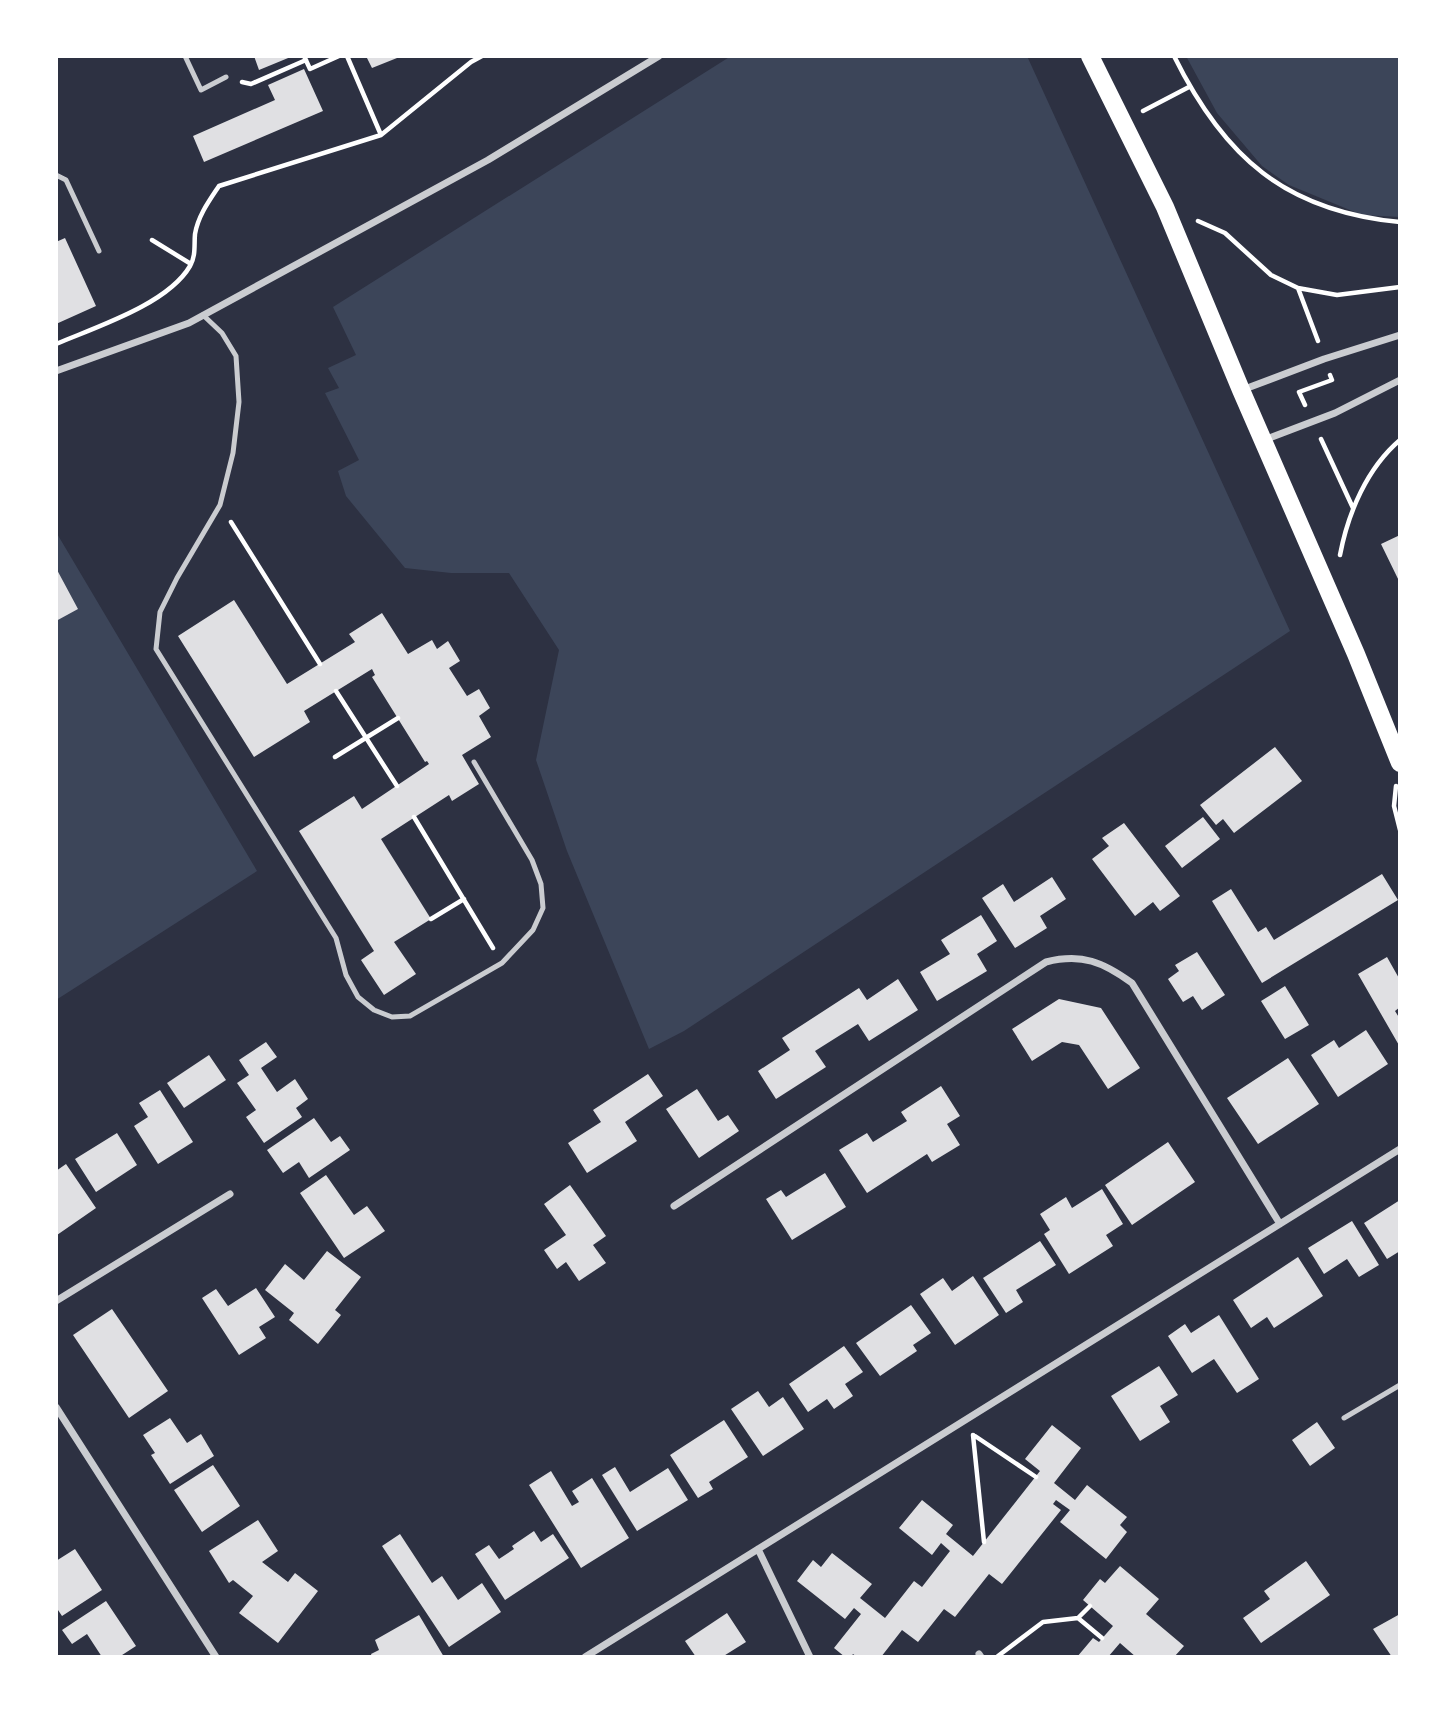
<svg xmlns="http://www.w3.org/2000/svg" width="1456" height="1713" font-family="Arial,sans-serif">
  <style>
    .green { fill: #3c4559 }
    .building { fill: #e0e0e3 }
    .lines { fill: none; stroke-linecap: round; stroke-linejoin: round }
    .path { stroke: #fff; stroke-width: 4.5 }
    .service { stroke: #caccd0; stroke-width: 5 }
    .minor { stroke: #caccd0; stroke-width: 7 }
    .primary { stroke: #fff; stroke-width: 18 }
  </style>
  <rect width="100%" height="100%" fill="#2d3142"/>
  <path class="green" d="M731,56H1027L1290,631L684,1031L649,1049L567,851L536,760L559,650L509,573H451L405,568L346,496L338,471L359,460L325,393L339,388L328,368L356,355L333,307Z
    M1186,56H1400V217L1362,215L1289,185L1262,166L1217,113Z
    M56,532L257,871L56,1000Z"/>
  <path class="building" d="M254,56H293L259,70Z
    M366,56H402L372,68Z
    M304,69L323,111L204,162L193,136L275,100L268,85Z
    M65,238L96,306L56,324V242Z
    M1400,535V583L1381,544Z
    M56,568L78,609L56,621Z
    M234,600L287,684L355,642L349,634L382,613L408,654L432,640L437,649L448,641L460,661L449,668L467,696L479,689L490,708L479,716L491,737L462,755L479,784L452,801L449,795L381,839L431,919L394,942L416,974L384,995L361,960L374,951L299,831L354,796L362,809L429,764L427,761L425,762L372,677L375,675L372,669L304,711L310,722L254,757L178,636Z
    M1275,747L1302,781L1234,833L1223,819L1216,825L1200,805Z
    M1203,817L1220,839L1182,868L1165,846Z
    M1124,823L1180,896L1160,911L1153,902L1135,916L1092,859L1109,846L1102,838Z
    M1382,874L1398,900L1262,983L1212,901L1231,889L1258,932L1266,927L1274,940Z
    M1052,877L1066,899L1040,916L1047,928L1015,948L982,898L1003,884L1014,902Z
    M981,915L997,941L977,954L987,971L937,1001L920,972L950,954L941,940Z
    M1197,952L1225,995L1202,1010L1193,996L1183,1002L1168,979L1179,971L1175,965Z
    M1387,957L1400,980V1007L1395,1011L1400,1019V1047L1358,974Z
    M898,979L918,1010L869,1041L858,1024L834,1039L815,1051L826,1067L776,1099L758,1071L790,1050L782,1038L859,988L867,1000Z
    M1285,986L1309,1025L1285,1039L1261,1001Z
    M1059,999L1101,1008L1140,1068L1108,1089L1079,1045L1062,1042L1032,1061L1012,1029Z
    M1366,1030L1388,1064L1338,1097L1311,1055L1334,1040L1339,1048Z
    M266,1042L277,1057L261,1068L277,1092L295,1079L308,1099L296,1108L302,1117L264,1143L246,1117L256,1110L237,1083L249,1075L239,1060Z
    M209,1055L226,1080L184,1108L167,1083Z
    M1288,1058L1319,1104L1258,1144L1227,1098Z
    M648,1074L663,1096L625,1122L637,1141L587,1173L568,1143L601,1122L593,1110Z
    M941,1086L960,1116L947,1124L960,1145L932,1162L927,1154L867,1193L839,1150L867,1133L873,1142L907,1121L901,1112Z
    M697,1089L718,1121L728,1115L739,1131L699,1158L666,1109Z
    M160,1090L193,1142L158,1164L134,1126L148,1117L139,1103Z
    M314,1118L331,1142L340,1136L350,1150L309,1178L299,1162L283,1173L267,1150Z
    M117,1133L137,1165L96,1192L75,1159Z
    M1168,1142L1195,1182L1132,1225L1105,1185Z
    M66,1164L96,1208L57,1235L56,1171Z
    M825,1173L846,1207L792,1240L766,1199L781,1190L786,1197Z
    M326,1175L354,1215L367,1206L385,1231L344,1258L300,1193Z
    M570,1185L606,1236L593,1245L606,1263L579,1281L566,1262L557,1269L544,1250L566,1235L544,1204Z
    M1102,1189L1123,1224L1106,1235L1113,1246L1069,1274L1044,1234L1050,1230L1040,1214L1066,1197L1072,1208Z
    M1400,1200V1251L1387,1259L1364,1223Z
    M1352,1221L1379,1265L1359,1277L1347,1259L1324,1274L1308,1248Z
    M1040,1241L1056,1265L1016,1290L1023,1302L1006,1313L983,1278Z
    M327,1251L361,1277L335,1310L341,1315L318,1344L289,1320L294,1313L265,1290L285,1264L304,1280Z
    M1298,1257L1323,1296L1274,1328L1267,1317L1251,1328L1233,1300Z
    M973,1276L999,1315L955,1345L920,1294L943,1278L952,1291Z
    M256,1288L275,1317L259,1327L266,1338L239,1355L202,1298L216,1289L228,1306Z
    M911,1305L931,1333L913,1345L917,1351L880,1376L856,1343Z
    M112,1309L168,1391L129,1418L73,1335Z
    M1219,1315L1259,1379L1237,1393L1214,1359L1192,1373L1168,1336L1185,1324L1191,1333Z
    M844,1346L863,1372L845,1384L853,1396L834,1409L827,1399L808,1412L789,1384Z
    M1159,1366L1178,1395L1160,1406L1170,1422L1140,1441L1111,1396Z
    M758,1391L769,1407L783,1397L804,1429L763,1456L731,1409Z
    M170,1418L187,1443L201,1434L214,1456L170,1484L151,1455L155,1453L143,1435Z
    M724,1420L748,1457L709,1482L713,1489L698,1498L670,1455Z
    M1317,1422L1335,1448L1310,1466L1292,1440Z
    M1052,1425L1081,1448L1054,1483L1075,1500L1087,1485L1127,1517L1120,1525L1127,1532L1106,1559L1060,1522L1070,1510L1056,1500L1053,1504L1061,1510L1002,1584L989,1574L955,1617L944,1609L918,1642L902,1630L881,1657H857L853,1654L851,1657H845L834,1648L861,1614L854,1608L845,1619L797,1581L813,1560L821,1567L832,1553L872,1584L860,1598L885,1618L914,1581L922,1587L950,1551L941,1543L932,1555L899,1528L922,1500L953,1525L946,1534L973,1556L1040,1471L1025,1459Z
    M213,1465L240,1506L202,1532L174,1490Z
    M615,1467L630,1492L668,1468L688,1500L637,1531L602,1475Z
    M551,1471L572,1506L579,1502L572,1491L592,1478L629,1538L581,1568L529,1485Z
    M258,1520L278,1551L262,1562L288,1582L295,1573L318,1591L278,1643L239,1613L253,1596L233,1580L229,1583L209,1551Z
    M534,1531L541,1542L553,1534L569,1558L505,1600L475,1554L489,1545L499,1559L514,1549L512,1546Z
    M400,1534L432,1583L442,1576L458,1600L482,1583L501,1612L449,1647L382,1546Z
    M75,1549L102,1590L62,1616L56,1607V1561Z
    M1306,1561L1330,1595L1261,1643L1243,1618L1270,1599L1264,1591Z
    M1120,1566L1159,1599L1146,1614L1184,1646L1174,1657H1136L1120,1643L1108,1657H1077L1093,1638L1099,1642L1113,1626L1083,1600L1100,1579L1105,1583Z
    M106,1601L136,1646L119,1657H102L87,1634L72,1644L62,1630Z
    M727,1613L746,1642L722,1657H696L685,1641Z
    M1400,1614V1657H1392L1373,1629Z
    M419,1615L444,1657H372L371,1654L379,1650L375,1640Z"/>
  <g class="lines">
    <path class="path" d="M304,56L310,69L339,56
      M347,56L381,135
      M1174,56C1224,157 1285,211 1400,222
      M242,82L251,84L306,60
      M1143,111L1189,87
      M1198,221L1225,233L1271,275L1298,288L1337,295L1400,287
      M152,240L191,264
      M1298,288L1318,341
      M56,344C96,327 168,304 190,266C196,256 194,245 195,234C198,216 209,201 219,186L381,135L471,62L482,56
      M1305,405L1299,392L1332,380L1330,375
      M1321,439L1353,508
      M231,522L320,664
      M1340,555C1348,513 1367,468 1400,440
      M336,691L397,786
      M335,757L398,718
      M1396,786L1394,806L1400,830
      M414,817L493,948
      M431,919L464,899
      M973,1435L984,1542
      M975,1436L1036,1477
      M1078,1618L1090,1606
      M998,1656L1043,1622L1078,1618L1102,1638"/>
    <path class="service" d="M185,56L201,90L226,77
      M56,175L66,180L99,251
      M203,315L222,333L236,356L239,402L233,453L220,505L177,578L160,612L156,649L336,938L346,975L358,997L374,1010L392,1017L410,1016L502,963L533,930L543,908L541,884L532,860L474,762
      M1344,1418L1400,1385"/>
    <path class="minor" d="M56,371L189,323L488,160L659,56
      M1242,390L1324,359L1400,335
      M1264,440L1335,413L1400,380
      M674,1206L1046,962C1082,953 1103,962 1132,983L1280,1224
      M56,1301L230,1194
      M56,1407L216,1657
      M758,1549L810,1657
      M979,1654L981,1657
      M585,1657L1400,1149"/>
    <path class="primary" d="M1090,56L1165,207L1241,390L1356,654L1400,763"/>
  </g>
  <rect width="1456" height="1713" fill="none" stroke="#ffffff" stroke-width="116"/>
</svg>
